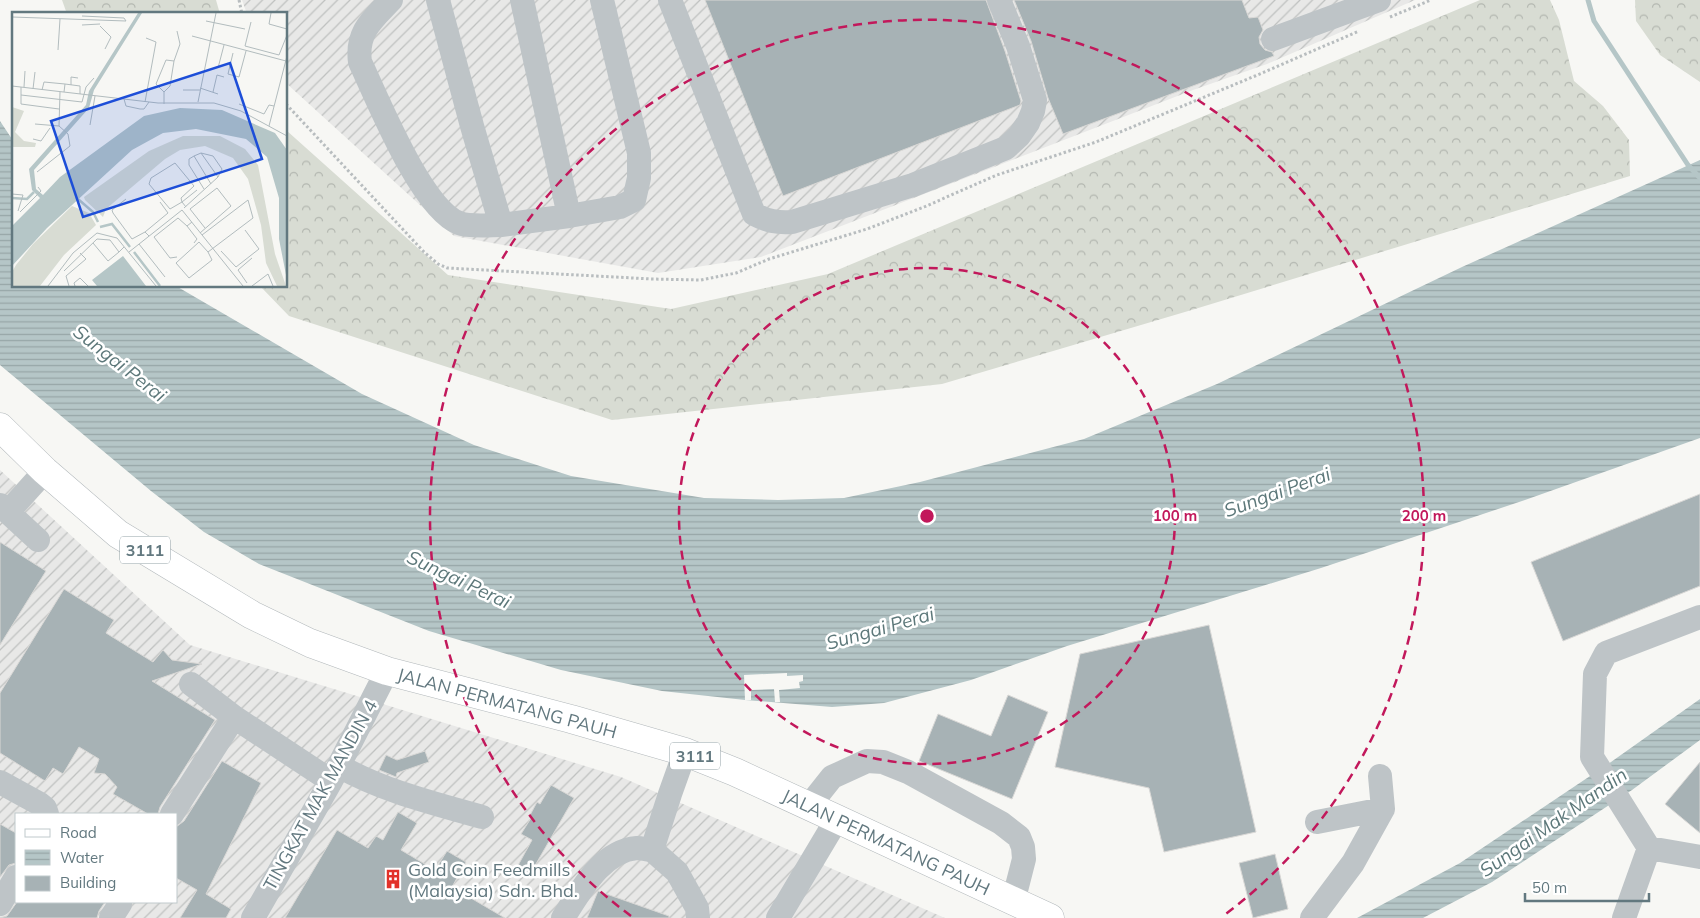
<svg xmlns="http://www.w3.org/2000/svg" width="1700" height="918" font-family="Mulish,sans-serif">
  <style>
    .industrial { fill: url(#industrial-furrows); fill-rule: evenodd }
    .forest { fill: url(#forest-crowns) }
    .water { fill: url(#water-rules) }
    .pier { fill: #f7f7f4 }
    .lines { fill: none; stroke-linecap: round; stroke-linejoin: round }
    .stream { stroke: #b5c6c7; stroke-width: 5 }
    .building { fill: #a7b2b5; stroke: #d9d8d6 }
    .major-casing { stroke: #b2b8bb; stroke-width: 29 }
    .path { stroke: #b8bdbf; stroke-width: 3; stroke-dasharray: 2.5 2.5; stroke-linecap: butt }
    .minor { stroke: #bec4c7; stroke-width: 24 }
    .major { stroke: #fff; stroke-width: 28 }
    .ring { fill: none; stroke: #c2185b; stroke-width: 2.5; stroke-dasharray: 9 6 }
    .labels { text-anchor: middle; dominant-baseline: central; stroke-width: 5; stroke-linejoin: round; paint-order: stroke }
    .shield { fill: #fff; stroke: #91a0a5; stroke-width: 1 }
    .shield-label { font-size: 16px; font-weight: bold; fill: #62787f }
    .street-label { font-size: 18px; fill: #62787f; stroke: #fff }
    .poi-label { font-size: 18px; fill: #62787f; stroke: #fff; text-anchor: start }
    .water-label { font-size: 19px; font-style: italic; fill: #5d787a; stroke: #fff }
    .inset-river { fill: none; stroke: #b5c6c7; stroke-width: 2.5 }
    .inset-road { fill: none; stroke: #b2bcbe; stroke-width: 1 }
    .view { fill: #1d4ed8; fill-opacity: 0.15; stroke: #1d4ed8; stroke-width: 2.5 }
    .inset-edge { fill: none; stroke: #62787f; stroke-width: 2.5 }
    .centre { fill: #c2185b; stroke: #fff; stroke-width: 2.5 }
    .ring-label { font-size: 15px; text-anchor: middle; font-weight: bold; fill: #c2185b; stroke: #fff; stroke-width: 5; stroke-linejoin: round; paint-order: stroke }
  </style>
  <defs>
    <pattern id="industrial-furrows" width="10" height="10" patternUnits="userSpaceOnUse" patternTransform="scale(1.25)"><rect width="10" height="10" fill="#e8e8e7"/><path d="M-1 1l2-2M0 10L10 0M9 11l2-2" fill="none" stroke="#bfc1c0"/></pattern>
    <pattern id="forest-crowns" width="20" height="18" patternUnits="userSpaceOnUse" patternTransform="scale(1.25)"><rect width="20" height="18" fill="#d8dcd3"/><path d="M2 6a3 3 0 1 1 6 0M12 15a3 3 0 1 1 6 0" fill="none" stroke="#b3b7b0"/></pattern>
    <pattern id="water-rules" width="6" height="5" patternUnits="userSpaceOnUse" patternTransform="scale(1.25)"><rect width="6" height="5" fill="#b5c6c7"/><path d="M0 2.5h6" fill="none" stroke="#97a6a7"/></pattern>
  </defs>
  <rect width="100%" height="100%" fill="#f7f7f4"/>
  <path class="industrial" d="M242,0H1415L1267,64L1193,90L761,257L658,273L454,236L286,83V14H247Z
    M0,470L190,645L621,777L945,918H0ZM16,814H176V902H16Z"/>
  <path class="forest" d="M62,0H216L220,14H67Z
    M1480,0H1550L1559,20L1574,81L1603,106L1629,140L1630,176L1195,309L942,384L612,420L289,316L260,286H286V130L448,275L671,309L828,274Z
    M1635,0H1700V82L1660,55L1636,21Z"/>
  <path class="water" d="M0,121L14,142V286H176L362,394L474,445L571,476L704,498L778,500L844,498L920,482L1084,439L1217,384L1462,267L1700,160V438L1525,500L1321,568L1067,646L971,680L884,703L832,707L745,700L662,691L561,670L429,631L259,564L204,532L151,491L0,365Z
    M1700,699V740L1632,790L1492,882L1423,918H1357L1460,863L1611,762Z"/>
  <path class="pier" d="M787,673V676L803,675V681L799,682L800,688L779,690L780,702H775L774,689L751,690V700H745L744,675Z"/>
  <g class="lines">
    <path class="stream" d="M1588,0L1594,21L1688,165L1700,178"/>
  </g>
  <path class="building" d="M705,0H986L1005,51L1021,101L1020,105L783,196Z
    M1014,0H1242L1249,18L1258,17L1263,30L1259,37L1260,44L1265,50L1272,52L1274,56L1063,134L1048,98L1031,41Z
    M1700,494V586L1563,641L1531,562Z
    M0,542L46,571L0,645Z
    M64,589L114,620L106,633L153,662L163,650L172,660L202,664L152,681L215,720L160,807L158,814H148L113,794L117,787L105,774L94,773L99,759L79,747L63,774L53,768L45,781L0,753V693Z
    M1209,625L1256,832L1164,852L1149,788L1055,767L1080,654Z
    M1008,695L1048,712L1012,799L919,761L938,714L991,736Z
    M425,751L429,762L397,773L396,777L379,770L386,755L397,760Z
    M222,761L261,783L206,894L231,909L226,918H180L197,890L176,878V827L184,821Z
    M1700,762V833L1665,804Z
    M551,785L574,798L529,876L516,869L532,840L521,834L531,818L529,817L537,802L540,804Z
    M398,812L417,823L401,850L435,870L447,851L466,862L452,887L505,918H285L337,830L368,848L376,836L383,840Z
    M0,824L16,833V863L9,865L0,877Z
    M1275,854L1288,909L1253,918L1239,863Z
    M598,891L669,916V918H587Z
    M17,902H105L99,911L97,918H0L7,916Z"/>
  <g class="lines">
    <defs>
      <path id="major" d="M0,427L45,471L118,534L252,615L310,643L387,671L571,719L685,752L735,772L837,819L1050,918"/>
    </defs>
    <use href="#major" class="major-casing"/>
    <path class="path" d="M239,0L242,14
      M1390,17L1431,0
      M286,104L424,252L438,264L447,268L652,279L701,280L736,273L769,259L867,229L924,207L997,175L1096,142L1255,76L1359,31"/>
    <path class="minor" d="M391,0C372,20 356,32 360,62C378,100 421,208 459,223C469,227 490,225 501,225
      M438,0L472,126L501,225L569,216
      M522,0L569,216L620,207L634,200L639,178V153L602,0
      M670,0L754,214C767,221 777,223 792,222L913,185L1006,148L1019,136L1028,123L1033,111L1035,100L1018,46L999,0
      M1273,39L1379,0
      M0,505L38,540
      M8,512L45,471
      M191,684L234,717L331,781
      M685,752L670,794L652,850L677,872L697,908L698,918
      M339,766C383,791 433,803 482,817
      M0,782L40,804L45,808L47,814
      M809,806L832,777L867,761L883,762L908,772L1001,823L1019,837L1023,847L1024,859L1013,902
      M172,814L234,717
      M1317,822L1383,809
      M1649,848L1700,857
      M0,904L16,877
      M111,918L120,904
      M253,918L331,781L387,671
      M563,918C580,892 601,851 637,848C642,848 647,850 652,850
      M778,918L837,819
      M1312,918L1353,863L1383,809L1380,776
      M1624,918L1649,848L1592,757L1595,674L1606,653L1700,617"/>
    <use href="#major" class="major"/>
  </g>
  <g class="ring">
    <circle cx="927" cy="516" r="248"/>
    <path d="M631 916A497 497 0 1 1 1223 916"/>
  </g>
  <defs>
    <symbol id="building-bare" viewBox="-9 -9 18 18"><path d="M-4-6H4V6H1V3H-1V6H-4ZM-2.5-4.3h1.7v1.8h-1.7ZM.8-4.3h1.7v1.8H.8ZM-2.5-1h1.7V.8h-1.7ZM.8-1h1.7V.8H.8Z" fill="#e23129" stroke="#fff" stroke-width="2.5" paint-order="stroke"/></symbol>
  </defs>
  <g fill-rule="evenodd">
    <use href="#building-bare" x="379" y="865" width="28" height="28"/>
  </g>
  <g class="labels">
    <g class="shield">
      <rect x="120" y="536.5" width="50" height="27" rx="4"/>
      <rect x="670" y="742.5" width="50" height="27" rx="4"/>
    </g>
    <g class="shield-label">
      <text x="145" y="550">3111</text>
      <text x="695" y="756">3111</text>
    </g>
    <g class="street-label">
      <text transform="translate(507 703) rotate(15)">JALAN PERMATANG PAUH</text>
      <text transform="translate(320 795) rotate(-61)">TINGKAT MAK MANDIN 4</text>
      <text transform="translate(886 842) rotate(25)">JALAN PERMATANG PAUH</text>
    </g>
    <g class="poi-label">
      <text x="408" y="869">Gold Coin Feedmills<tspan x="408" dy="21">(Malaysia) Sdn. Bhd.</tspan></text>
    </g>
    <g class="water-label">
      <text transform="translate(120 363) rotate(38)">Sungai Perai</text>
      <text transform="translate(1277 492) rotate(-20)">Sungai Perai</text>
      <text transform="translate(459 579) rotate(25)">Sungai Perai</text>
      <text transform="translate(880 628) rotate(-16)">Sungai Perai</text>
      <text transform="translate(1553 822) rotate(-35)">Sungai Mak Mandin</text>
    </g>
  </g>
  <g transform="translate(12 12)">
    <rect width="275" height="275" fill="#f7f7f4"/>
    <path d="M0,95L12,99L3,120L12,129L24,131L23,135H0ZM171,124H208L233,137L246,153L263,242L274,274H265L254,251L249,213L236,167L221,146L193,134L168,138L153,147L94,197L91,205L73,188L72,185L137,139ZM60,194L77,201L84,213L52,243L28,274H0V260L4,253L21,232Z" fill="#d8dcd3"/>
    <path d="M126,1H130L82,78L77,96L22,158L24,177L31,183L48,165L132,104L168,96L210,98L263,121L275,138V268L267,227V186L255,145L234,127L184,117L151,121L120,138L35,216L0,254V214L28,186L20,178L17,157L74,93L77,79ZM111,244L134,274H85L80,268Z" fill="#b5c6c7"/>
    <path class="inset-river" d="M0,186L15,187L22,180M66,187L81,200L86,210M88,215L100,212L118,235M122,240L148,274"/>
    <path class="inset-road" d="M259,1L257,12L275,17M0,5L114,9L112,6L70,4M194,9L233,17M70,13L88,12M88,14L99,25L93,37M180,24L274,49M233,34L267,43L275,23M233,34L239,10M46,38L48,7M221,41L216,62L227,65L234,39M206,56L212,33M59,73V65L66,66M0,74L146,91H202L229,99L275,124M9,75V92L47,97M12,75L13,59M188,76L206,82M21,77L23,60M30,78L32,70L53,72M171,78H188M52,80L53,72L68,74V82M152,80L158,74L162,49M201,80L205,63L212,65M9,83L70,90L74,75L82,66M112,87L114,94L128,97H132L137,90M133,90L144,30L134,26M186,90L204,1M152,92V80L144,72L154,48L162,49L168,32L165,19M227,92L252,102L257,93L262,94M23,112L47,114M78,113L83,84M257,114L275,44M21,127L29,129L38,116M182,144L189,141L206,165M25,160L58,134L56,122L47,114L48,80M192,177L177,153V147L182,144L199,172M0,182L11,183L6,199M114,187L100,198L101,201L120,227L133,220L137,224M174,195L170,190L158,197L137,172L139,166L163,151L182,174L169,186L170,190L185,178M172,196L206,165L210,157L201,144L189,141M8,200L29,179L26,175M180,210L175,214L185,227L182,231M133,220L156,201L148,190M188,221L219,194L205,176L178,197L193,216M190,223L236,188L241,206L196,240L200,248L177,266L164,251L187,230L196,240M81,231L96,249L107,240M127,232L153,265M209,239L224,255L247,237L233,218M117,240L170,198L231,274M165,245L158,246L142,225L166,206L175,214M52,259L85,227L98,228L107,240L112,235M235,271L226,258L240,246M36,274L61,241L85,221L105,226L144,274M57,274L54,264L74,247L68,241M63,274L62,271L68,266L76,274M240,274L256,262L261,274"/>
    <path class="view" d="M218,51L250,147L71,205L39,109Z"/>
    <rect width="275" height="275" class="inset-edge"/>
  </g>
  <circle cx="927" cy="516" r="8" class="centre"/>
  <g class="ring-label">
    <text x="1175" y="521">100 m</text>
    <text x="1424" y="521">200 m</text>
  </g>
  <rect x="15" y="813" width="162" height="90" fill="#ffffff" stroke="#c0c9cc"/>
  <rect x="25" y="829" width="25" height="8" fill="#ffffff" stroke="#c0c9cc"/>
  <text x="60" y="838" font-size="15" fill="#62787f">Road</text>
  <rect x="25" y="850" width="25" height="15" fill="url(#water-rules)" stroke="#c0c9cc"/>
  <text x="60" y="863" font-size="15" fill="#62787f">Water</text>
  <rect x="25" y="876" width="25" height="15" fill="#a7b2b5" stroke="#c0c9cc"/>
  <text x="60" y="888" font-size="15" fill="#62787f">Building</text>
  <path d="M1525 893v8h124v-8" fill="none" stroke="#62787f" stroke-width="2.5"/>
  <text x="1532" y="893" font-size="15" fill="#62787f" stroke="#ffffff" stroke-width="4" paint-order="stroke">50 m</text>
</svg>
